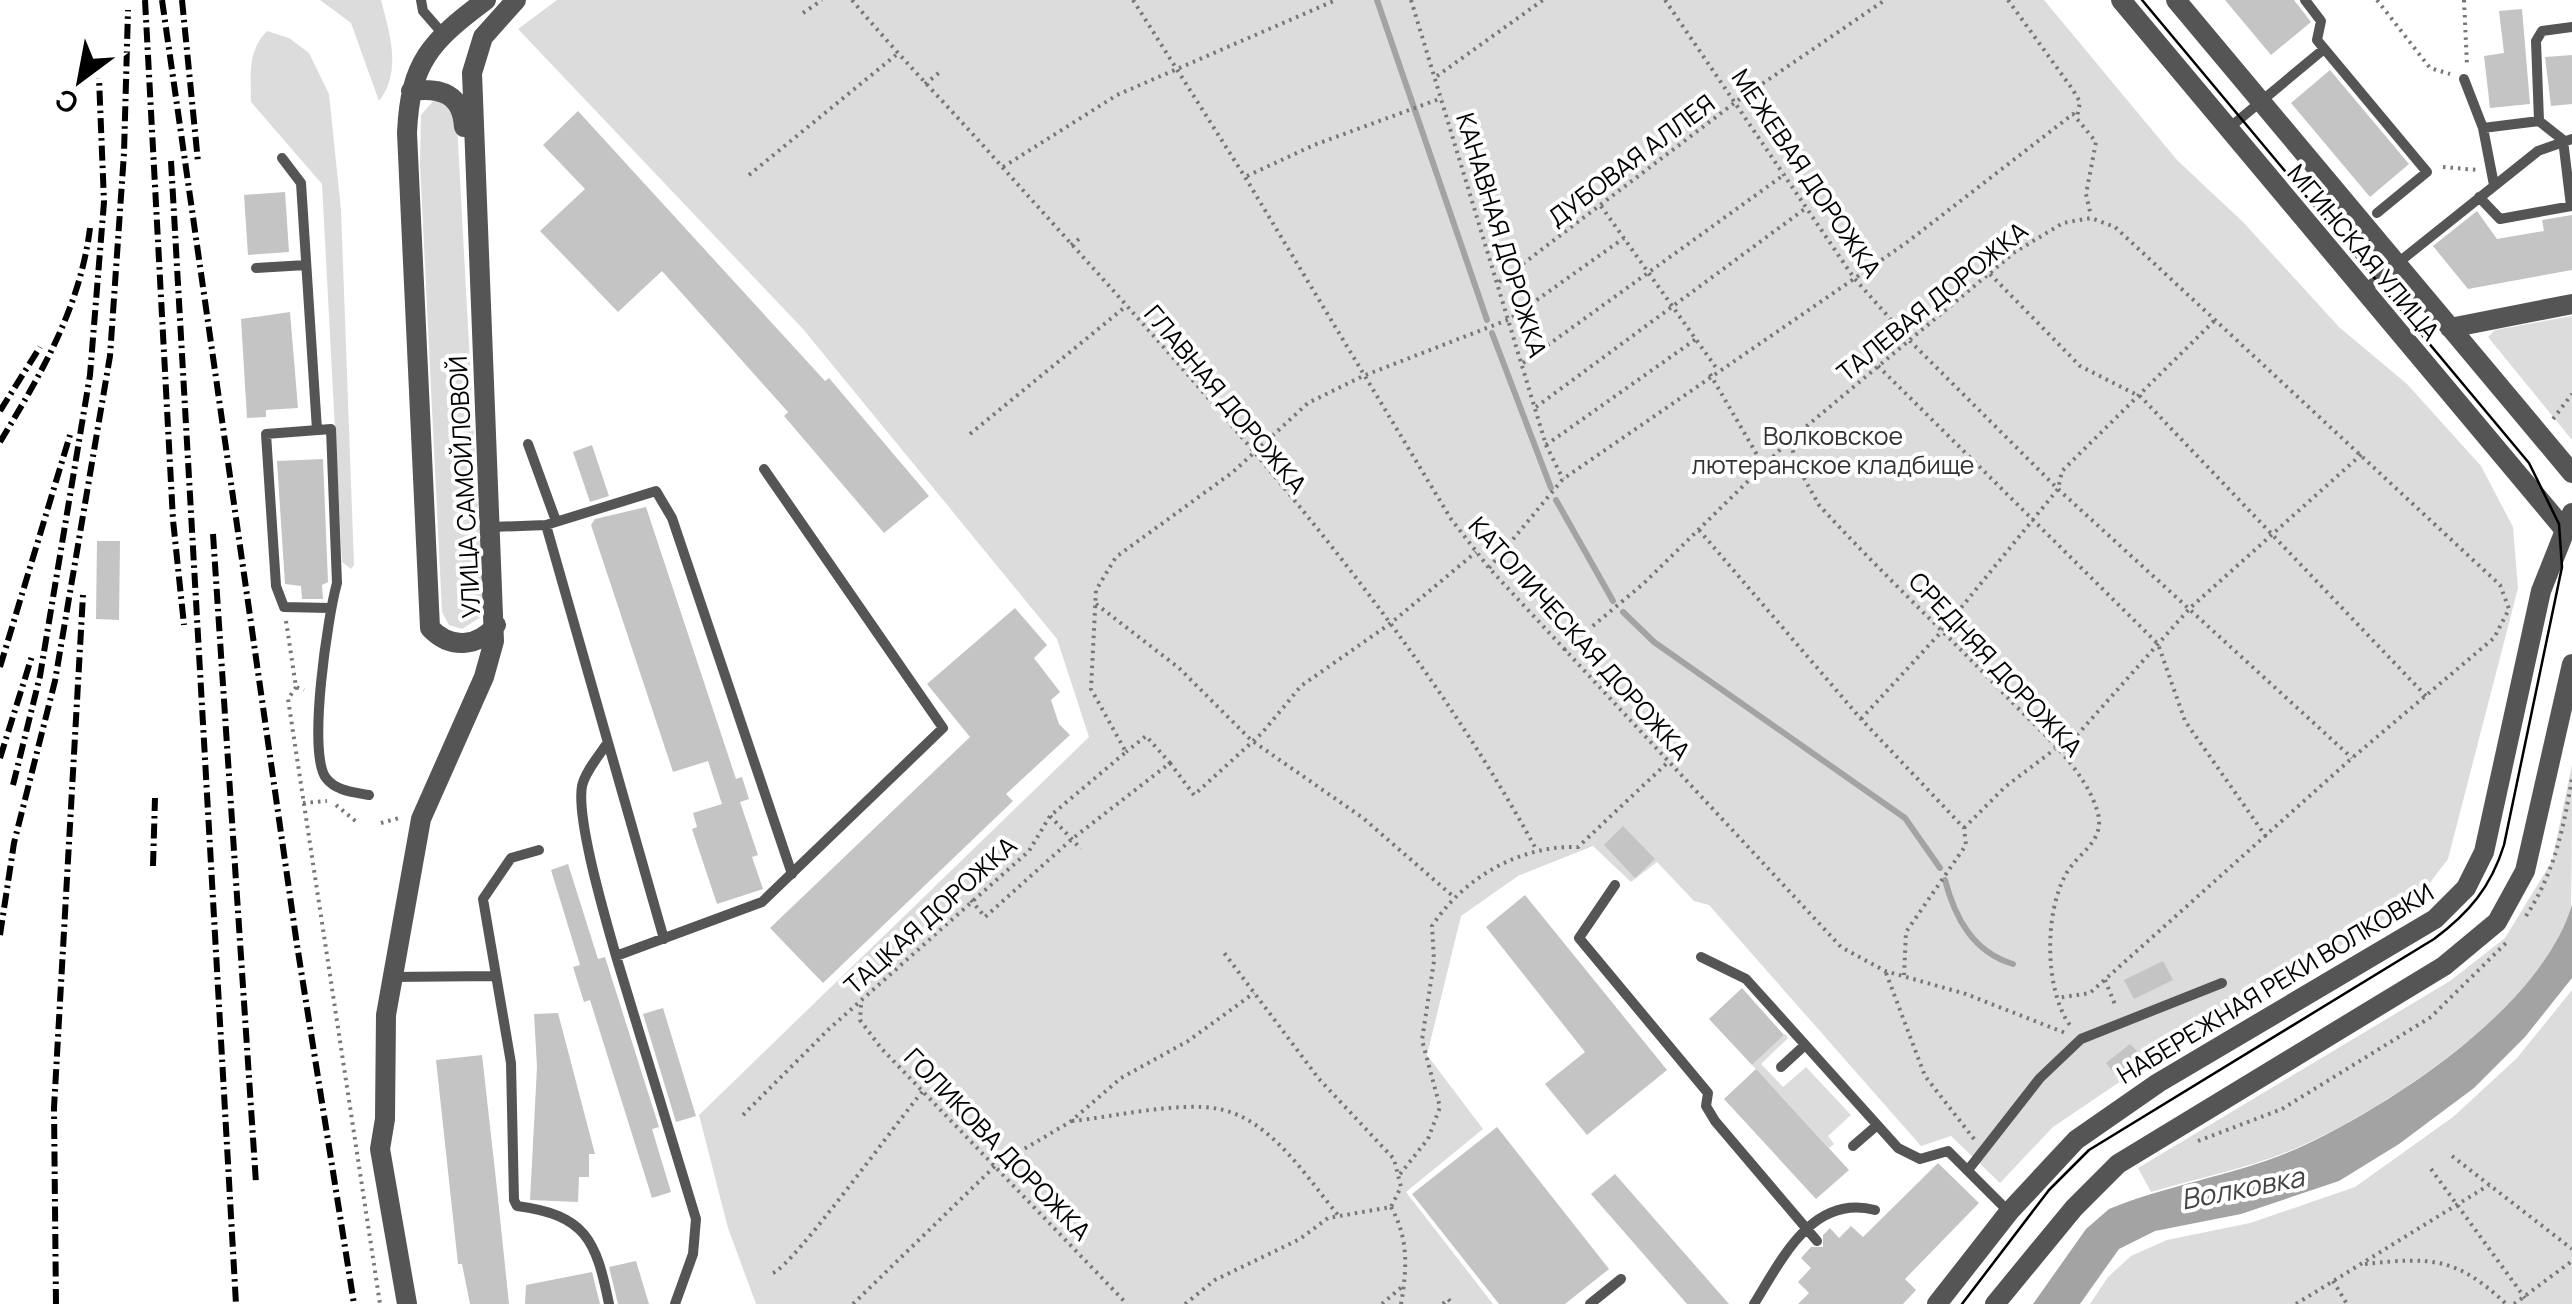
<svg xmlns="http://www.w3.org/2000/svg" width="2572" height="1304" font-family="Manrope,sans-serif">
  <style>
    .green { fill: #dcdcdc }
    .water { fill: #a3a3a3 }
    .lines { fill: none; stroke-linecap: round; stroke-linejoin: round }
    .stream { stroke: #a3a3a3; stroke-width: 6 }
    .building { fill: #c4c4c4 }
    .path { stroke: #777; stroke-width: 4; stroke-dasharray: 2.5 5; stroke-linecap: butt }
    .service { stroke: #555; stroke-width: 10 }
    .minor { stroke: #555; stroke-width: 20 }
    .tertiary { stroke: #555; stroke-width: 20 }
    .tram { stroke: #000; stroke-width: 2.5 }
    .rail { stroke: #000; stroke-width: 6; stroke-dasharray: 15 5 2.5 5; stroke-linecap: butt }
    .labels { text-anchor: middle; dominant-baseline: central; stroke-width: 8; stroke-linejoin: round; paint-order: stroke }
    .street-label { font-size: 25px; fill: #000; stroke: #fff }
    .park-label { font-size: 25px; fill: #333; stroke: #fff }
    .water-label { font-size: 28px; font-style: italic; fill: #444; stroke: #fff }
  </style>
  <rect width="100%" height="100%" fill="#fff"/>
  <path class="green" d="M320,0H381C390,35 402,71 379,101L351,23Z
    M557,0H2044L2177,160L2243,222L2339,327L2407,384L2481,466L2513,527L2518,588L2448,859L2429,884L2383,920L2155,1058L2053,1127L2000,1183L1951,1136L1921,1146L1709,905L1694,901L1657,862L1631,882L1593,846L1518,876L1461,916L1427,1055L1483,1129L1406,1192L1493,1304H756L728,1228L699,1115L1089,737L1057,639L803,329L518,29Z
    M267,31L289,38L309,53L329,94L341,210L354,565L351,569L342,562L322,184L251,102C251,75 247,51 267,31Z
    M434,100L450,103L457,124L483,603L481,617L462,629L449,625L442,612L420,164L421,115Z
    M2572,316V440L2488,337L2495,330Z
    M2572,765C2572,807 2572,869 2571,909C2549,1001 2385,1109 2303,1145C2255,1167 2201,1177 2151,1192L2138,1168L2450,981L2505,938L2552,861Z
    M2572,990V1304H2090L2108,1277L2131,1256L2167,1240L2250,1223L2355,1187L2453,1117L2517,1058Z
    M1785,1034L1788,1038L1761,1064L1783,1087L1806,1067L1851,1115L1828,1136L1834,1144L1829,1148L1752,1065Z"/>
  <path class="water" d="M2572,905V978L2525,1037L2474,1088L2399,1144L2339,1181L2241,1214L2155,1231L2119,1249L2080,1304H2033L2086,1229L2109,1209C2172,1183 2243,1174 2305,1145C2397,1101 2541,1007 2572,905Z"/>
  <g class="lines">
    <path class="stream" d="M1377,0L1487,320
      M1492,333L1551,488
      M1556,500L1613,601
      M1623,612L1654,642L1905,818L1940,868
      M1945,880C1955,918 1973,952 2013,964"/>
  </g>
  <path class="building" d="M2225,0H2294L2311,22L2271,55Z
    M2522,9L2530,104L2490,108L2484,56L2504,53L2499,11Z
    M2572,55V104L2551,106L2545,57Z
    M2330,70L2409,164L2370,197L2291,103Z
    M578,111L825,381L829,378L929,496L884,533L784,416L788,412L662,271L618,312L540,231L585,189L543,145Z
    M285,192L289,252L248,255L244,195Z
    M2477,211L2497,239L2544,231L2542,220L2572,215V270L2468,289L2433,246Z
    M290,312L298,408L266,410V417L247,418L241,319Z
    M592,445L609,496L590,502L573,452Z
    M323,459L328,582L322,585L323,599H302L301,586L285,584L277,461Z
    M646,507L736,779L742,777L749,799L740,802L758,855L752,857L763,889L717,904L692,829L697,827L693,813L722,804L708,761L673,772L591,525L595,519Z
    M97,541H120L119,620L96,619Z
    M1015,608L1047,645L1034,658L1060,692L1051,700L1059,724L1070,735L1006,794L1013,801L823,983L770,928L970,737L927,684Z
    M1623,826L1655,859L1635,878L1604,845Z
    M568,864L598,959L605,957L659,1127L652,1129L671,1192L652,1198L590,1000L584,1002L573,967L580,965L551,870Z
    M1525,895L1667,1070L1587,1135L1545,1084L1585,1052L1486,927Z
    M2163,961L2173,980L2134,999L2124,980Z
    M1742,988L1784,1035L1752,1065L1709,1019Z
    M663,1008L696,1116L676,1122L643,1014Z
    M558,1013L595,1154H589V1177H579L578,1202L530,1200L537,1067L534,1014Z
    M2130,1044L2146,1060L2120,1081L2106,1063Z
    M482,1055L497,1189L509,1304H470L462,1264H458L436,1060Z
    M1756,1069L1849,1170L1816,1199L1724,1099Z
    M1497,1127L1609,1269L1565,1304H1499L1412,1194Z
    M1938,1163L1979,1203L1905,1279L1916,1290L1903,1304H1798L1809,1293L1798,1282L1811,1268L1801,1258L1811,1247H1823V1235L1830,1228L1839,1238L1851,1226L1863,1237Z
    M1615,1174L1729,1304H1687L1591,1194Z
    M636,1261L649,1304H618L609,1267Z
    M592,1272L600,1304H525L526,1285Z"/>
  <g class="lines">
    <path class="path" d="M852,0C901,59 954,112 1004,169C1193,380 1400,600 1536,849
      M1133,0L1245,177L1451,519L1489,568L1841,947L1885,971L1966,994L2068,1034
      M1411,0L1546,445L1563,479
      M1665,0L1854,278L1909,340L2058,489L2352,758
      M2008,0L2073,90L2080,102L2077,117
      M2377,0L2430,68L2450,74
      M2464,0L2467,65
      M803,13L822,0
      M1437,76L1543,0
      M925,84L940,72
      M1003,167L1117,95L1336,0
      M2443,167L2478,170
      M749,175L896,55
      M1247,176L1314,145L1442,98
      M1601,206L1717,369
      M1071,245L1083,236
      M1990,274L2080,366L2141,397L2426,696
      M1499,282L1737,101L1885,0
      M1523,363L1785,174
      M1878,366L2158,644L2185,721L2267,838
      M1710,374L1763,465
      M1536,407L1806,208
      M2553,419L2572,394
      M970,434L1125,307
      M1791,443L1796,464L1819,505C1879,571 1945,632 2007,697C2038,729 2083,766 2097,810C2107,841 2079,851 2066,874C2044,913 2044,993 2072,1028
      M1546,445L1696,339
      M1699,530L1861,719L1964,828L1966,845L1906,932L1904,975
      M1489,568L1563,479L1906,243L2073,114L2096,142L2086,194L2091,216
      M1096,604L1179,668L1251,740L1363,818L1455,898
      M286,621L296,687L304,690
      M1564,650L1643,584L1790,440L2015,252L2063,223L2091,218L2115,227L2500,585L2509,609L2494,638L2352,758L2090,993L2057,998
      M296,687L288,699L380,1304
      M1861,719L1942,631L2058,489L2062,471L2214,321
      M2062,752L2190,608L2363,453
      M1170,763L1194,795L1262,733L1301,686L1391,623L1476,552
      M303,803L327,801
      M336,805L359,824
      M1050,816L1081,849
      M381,823L399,818
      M1964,828L2005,787L2055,749
      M971,900L985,917L1072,839L1170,763L1146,736L1126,752
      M2526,916C2554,874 2564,827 2572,778
      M1886,973L1925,1076L1974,1139
      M2105,980L2116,1007
      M861,1005L860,1020L881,1048L1127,1304
      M743,1115L829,1029L1029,851L1050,816L1126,752L1091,689L1096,590L1116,557L1233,472L1308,403L1363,376L1510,319L1624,238
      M1072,1121C1113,1117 1179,1101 1219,1109C1271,1119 1307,1178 1338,1215
      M2198,1141L2282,1109L2431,1017L2509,940
      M2452,1156L2572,1249
      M2431,1169L2525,1298
      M1400,1174L1428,1139L1440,1107L1422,1040L1434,961L1432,926C1464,877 1521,845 1578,847L1666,764
      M1391,1207C1409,1239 1407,1269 1401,1304
      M2365,1264C2431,1257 2457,1257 2506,1304
      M773,1273C794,1265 898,1120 923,1091
      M2333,1281L2347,1304
      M853,1304L995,1166L1070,1122L1121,1078L1188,1041L1254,993
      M1185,1304L1215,1280L1300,1239L1328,1218L1391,1207L1401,1187L1394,1159L1319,1079L1222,950
      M1382,1304L1404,1285
      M1443,1304L1448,1299L1453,1304
      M2296,1304L2489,1185
      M2514,1304L2572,1261"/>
    <path class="service" d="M421,0L423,11L443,34
      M2305,0L2321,21L2317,40L2427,172L2377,213
      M2464,79L2483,128L2494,185
      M2539,121L2536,41L2542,31L2572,27
      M2229,128L2324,49
      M2483,128L2539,121L2563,140L2571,206
      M282,158L301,183L317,430
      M2479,197L2500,219L2572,206
      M256,268L306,265
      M2364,290L2538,151L2572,139
      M528,444L556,521
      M546,525L664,939
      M492,527L546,525L656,491L672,518L792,874
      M330,608L284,607L276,586L266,434L331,429L337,583C328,615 307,753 326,778C336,791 353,792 369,795
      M606,745C598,757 585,772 582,786C576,820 606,920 616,956L762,902L943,728L764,469
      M539,850L511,858L483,899L511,1063L514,1200L517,1206C586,1215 596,1240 609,1304
      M1615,885L1579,938L1708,1093L1706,1106L1715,1121L1817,1241
      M616,956L696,1219L693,1254L675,1304
      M1701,957L1746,979L1898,1148L1920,1159L1948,1151L2009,1212
      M391,977L495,976
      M1781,1067L1805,1045
      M1853,1146L1875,1127
      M1968,1170L2040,1078L2081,1039L2222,983
      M1590,1304L1621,1279
      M1754,1304C1782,1259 1812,1194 1875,1210"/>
    <path class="minor" d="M486,0C431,41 410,62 407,133L430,628C450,649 477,648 496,625
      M411,91C441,87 462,94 464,127
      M407,1304L380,1149L385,1119L386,1015L421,819L484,677L494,641L472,73L483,37L516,0"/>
    <path class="tertiary" d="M2121,0L2564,529
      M2176,0L2572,473
      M2450,328L2572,304
      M1937,1304L2009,1212L2076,1140L2158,1083L2435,919L2466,888L2484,852L2541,591L2572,513
      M1995,1304L2074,1208L2118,1164L2444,966L2497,922L2525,871L2572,664"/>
    <path class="tram" d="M1962,1304L2049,1190L2089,1150L2434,939C2469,913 2491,887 2504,845L2562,567L2559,524L2529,463L2142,0"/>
    <path class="rail" d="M145,0L173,520L184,625
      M162,0L297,945L354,1304
      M182,0L198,162
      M171,161L236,1304
      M0,411L40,347
      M0,442C41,374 80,308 90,228
      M213,534L256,1183
      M0,667L70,435
      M0,758L32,656
      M13,785L40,676L90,375L104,202L99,78
      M153,866L155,798
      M0,935L14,843L55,681L110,356L124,153L128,10
      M56,1304L54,1108L83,595"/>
  </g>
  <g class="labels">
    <g class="street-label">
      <text transform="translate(1631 160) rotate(-37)">ДУБОВАЯ АЛЛЕЯ</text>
      <text transform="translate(1807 173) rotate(56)">МЕЖЕВАЯ ДОРОЖКА</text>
      <text transform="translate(1502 235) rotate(73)">КАНАВНАЯ ДОРОЖКА</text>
      <text transform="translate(2364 252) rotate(50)">МГИНСКАЯ УЛИЦА</text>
      <text transform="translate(1932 301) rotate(-39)">ТАЛЕВАЯ ДОРОЖКА</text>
      <text transform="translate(1226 399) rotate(50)">ГЛАВНАЯ ДОРОЖКА</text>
      <text transform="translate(464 487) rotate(-93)">УЛИЦА САМОЙЛОВОЙ</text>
      <text transform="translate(1580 638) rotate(48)">КАТОЛИЧЕСКАЯ ДОРОЖКА</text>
      <text transform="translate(1996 664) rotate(47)">СРЕДНЯЯ ДОРОЖКА</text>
      <text transform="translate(930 915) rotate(-42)">ТАЦКАЯ ДОРОЖКА</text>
      <text transform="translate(2275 983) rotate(-31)">НАБЕРЕЖНАЯ РЕКИ ВОЛКОВКИ</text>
      <text transform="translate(998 1144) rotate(46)">ГОЛИКОВА ДОРОЖКА</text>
    </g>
    <g class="park-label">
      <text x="1833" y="435">Волковское<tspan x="1833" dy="29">лютеранское кладбище</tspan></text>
    </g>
    <g class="water-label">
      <text transform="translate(2242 1187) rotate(-11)">Волковка</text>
    </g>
  </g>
  <g transform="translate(80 80) rotate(212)" stroke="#ffffff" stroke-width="8" paint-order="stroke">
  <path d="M0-8L18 38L0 25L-18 38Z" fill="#000000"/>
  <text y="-15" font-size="28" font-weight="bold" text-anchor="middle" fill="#000000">С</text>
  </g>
</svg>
